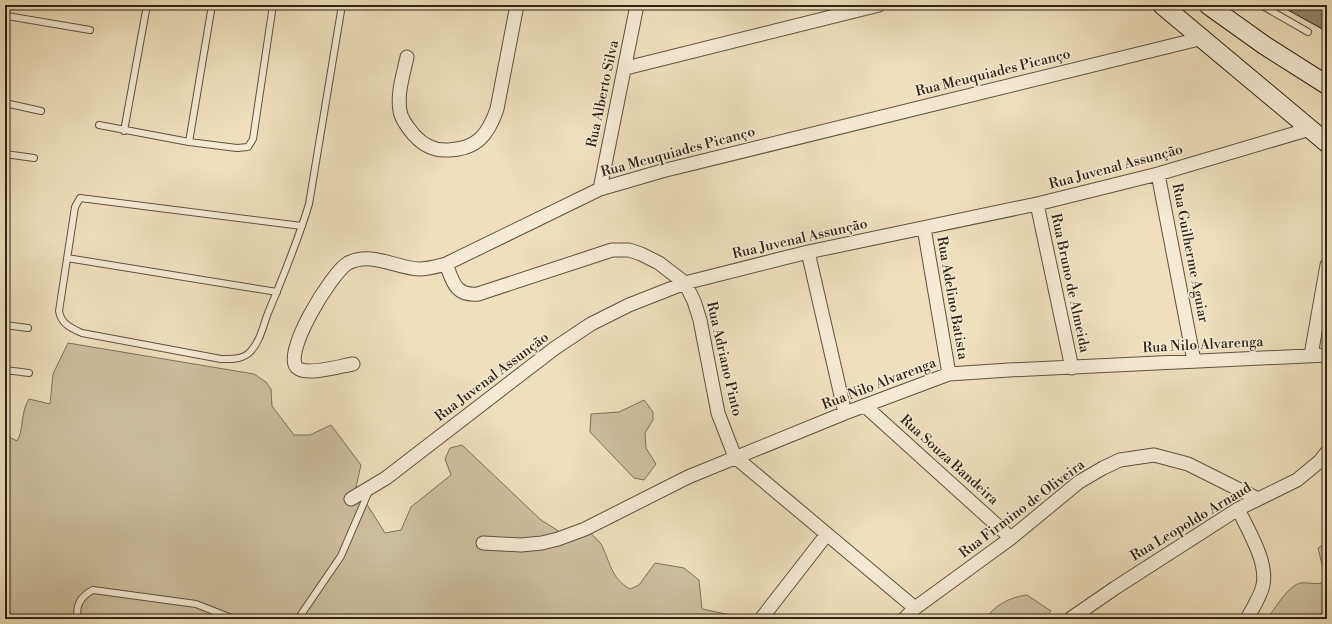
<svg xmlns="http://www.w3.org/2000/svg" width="1332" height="624" font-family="'Libre Bodoni',serif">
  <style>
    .green { fill: #cebfa0; stroke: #7e715a }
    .building { fill: #93856b; stroke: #2f2313 }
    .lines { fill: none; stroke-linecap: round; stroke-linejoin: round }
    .lane-casing { stroke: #5f523e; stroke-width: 8 }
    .street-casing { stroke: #5f523e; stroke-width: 15 }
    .secondary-casing { stroke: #2f2313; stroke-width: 20 }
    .lane { stroke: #f5ead4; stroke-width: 6 }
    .street { stroke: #f5ead4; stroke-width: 13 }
    .secondary { stroke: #f5ead4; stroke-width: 18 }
    .labels { text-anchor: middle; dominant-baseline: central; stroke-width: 3; stroke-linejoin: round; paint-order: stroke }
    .street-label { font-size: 14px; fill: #2f2313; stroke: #f5ead4 }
  </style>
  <rect width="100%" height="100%" fill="#efdfbd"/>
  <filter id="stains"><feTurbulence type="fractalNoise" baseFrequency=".005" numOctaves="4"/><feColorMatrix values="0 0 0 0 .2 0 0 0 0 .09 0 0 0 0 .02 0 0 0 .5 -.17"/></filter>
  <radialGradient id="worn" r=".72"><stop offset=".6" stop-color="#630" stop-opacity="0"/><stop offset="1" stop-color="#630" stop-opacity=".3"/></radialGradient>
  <path class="green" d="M68,343L254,374L266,382L271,389L272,406L294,435H310L331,425L361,465L356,487L385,533L401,530L411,507L451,475L445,459L450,448L462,445L541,520L568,537L590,532C593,536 598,540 601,544C610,561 611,579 630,589L639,585L655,563L684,568L699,580L702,609L731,615L734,619H5V435L17,441C24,431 20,413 29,399L50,404L53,374Z
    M644,400L653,412V420L645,433L646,448L656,464L644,480L634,478L590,432L591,414L619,412Z
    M1327,542V619H1267C1274,610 1289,584 1301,583C1310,582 1318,586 1326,581L1318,548Z
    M1027,595L1051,611L1044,619H985C995,605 1010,597 1027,595Z"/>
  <path class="building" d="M1279,5H1327V25L1324,30Z"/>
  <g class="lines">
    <defs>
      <path id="lane" d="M1261,5L1308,32
        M7,16L90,30
        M5,103L41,111
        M99,125L189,142L237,148L248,147L253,139L273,5
        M124,131L147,5
        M189,142L212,5
        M5,154L34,158
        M302,226L80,198L75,207L59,311C61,324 71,328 82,333L221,359C231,359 242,360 250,352C260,342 263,326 268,313C283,277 298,241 309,204L342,5
        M67,258L277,292
        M5,325L28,328
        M5,370L29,373
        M78,619C75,605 81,596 93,590L196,604L234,619
        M298,619L341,556L369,491"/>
      <path id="street" d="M407,57C403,76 397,93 400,111C401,119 409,129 414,135C423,145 434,151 448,150C477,149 488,135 497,109L517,5
        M626,68L879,5
        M1158,174L1194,361
        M600,189L637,5
        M1037,204L1072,368
        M924,228L949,374
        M808,252L845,413
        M446,264C453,282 455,296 478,294L612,250H629L641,254L659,263L685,283L694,301L700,320L718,413L735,457L915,608
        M1311,355L1327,265
        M353,364C341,366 309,375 299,369C278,359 332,272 348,263C372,251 395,268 419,269C428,269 438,266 446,264L600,189L662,171L1203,38
        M865,406L1011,538
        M351,499L386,478L555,348L591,324L629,305L685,283L808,252L1037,204L1158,174L1310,129
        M1238,509C1248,530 1268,562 1263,585C1261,596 1252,609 1247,619
        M483,543L521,545L542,543L558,539L585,529L688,477L845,413L949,374L1009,370L1327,355
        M761,619L827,534
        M904,619L915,608L1011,538L1079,482L1103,468L1120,460L1154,455L1188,464L1258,499
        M1070,619L1115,588L1238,509L1297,480L1320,461L1327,452"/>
      <path id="secondary" d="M1162,5L1327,143
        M1208,5L1264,45L1327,85"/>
    </defs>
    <use href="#lane" class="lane-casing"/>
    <use href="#street" class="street-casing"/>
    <use href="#secondary" class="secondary-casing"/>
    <use href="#lane" class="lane"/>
    <use href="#street" class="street"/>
    <use href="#secondary" class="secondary"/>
  </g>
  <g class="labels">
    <g class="street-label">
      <text transform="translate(993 73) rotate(-14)">Rua Meuquiades Picanço</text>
      <text transform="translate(603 94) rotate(-78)">Rua Alberto Silva</text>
      <text transform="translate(678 152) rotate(-15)">Rua Meuquiades Picanço</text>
      <text transform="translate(1116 167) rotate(-15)">Rua Juvenal Assunção</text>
      <text transform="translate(800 239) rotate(-13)">Rua Juvenal Assunção</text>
      <text transform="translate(1190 253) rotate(79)">Rua Guilherme Aguiar</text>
      <text transform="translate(1070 283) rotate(78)">Rua Bruno de Almeida</text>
      <text transform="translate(952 298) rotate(80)">Rua Adelino Batista</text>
      <text transform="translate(1203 345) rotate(-3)">Rua Nilo Alvarenga</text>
      <text transform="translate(724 359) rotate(77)">Rua Adriano Pinto</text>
      <text transform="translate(492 377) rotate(-37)">Rua Juvenal Assunção</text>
      <text transform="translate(879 384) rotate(-21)">Rua Nilo Alvarenga</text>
      <text transform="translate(949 460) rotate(42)">Rua Souza Bandeira</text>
      <text transform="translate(1022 509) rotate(-37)">Rua Firmino de Oliveira</text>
      <text transform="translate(1191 522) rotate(-31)">Rua Leopoldo Arnaud</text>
    </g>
  </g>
  <rect width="1332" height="624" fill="none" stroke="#efdfbd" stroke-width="20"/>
  <rect x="6" y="6" width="1320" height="612" fill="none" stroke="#2f2313" stroke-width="2"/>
  <rect x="10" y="10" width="1312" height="604" fill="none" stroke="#2f2313"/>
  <rect width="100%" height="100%" filter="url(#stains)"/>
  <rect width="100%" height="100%" fill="url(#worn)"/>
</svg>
